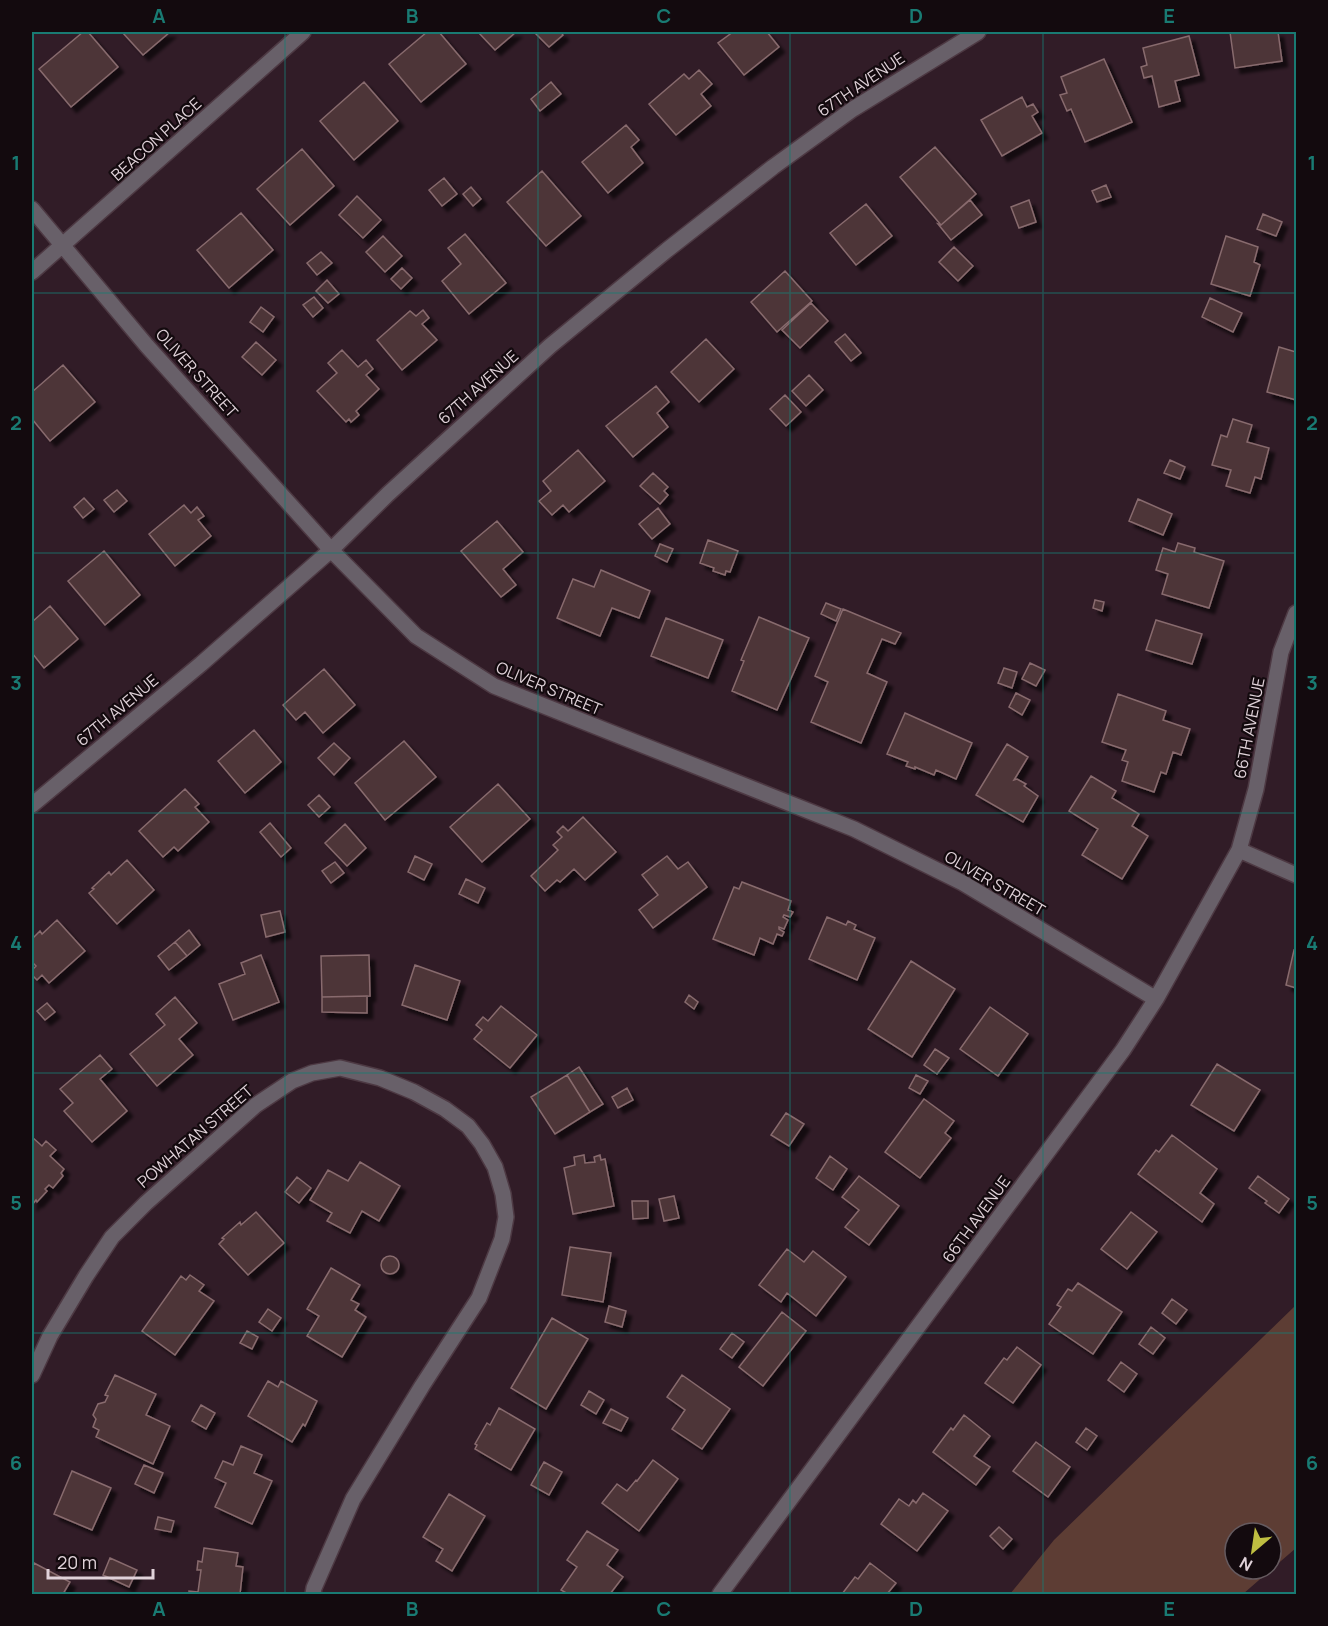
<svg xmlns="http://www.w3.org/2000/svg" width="1328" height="1626" font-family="Manrope,sans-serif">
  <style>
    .green { fill: #5d3d34; fill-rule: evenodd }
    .building { fill: #4e3537; stroke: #886b6e; stroke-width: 1.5; filter: url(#shadow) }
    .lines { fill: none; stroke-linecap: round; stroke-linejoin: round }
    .minor-casing { stroke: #4d3943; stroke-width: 18 }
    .minor { stroke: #686069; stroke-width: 15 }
    .grid { fill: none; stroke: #197b73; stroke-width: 1.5; stroke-opacity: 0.55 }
    .labels { text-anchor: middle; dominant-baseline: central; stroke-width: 4.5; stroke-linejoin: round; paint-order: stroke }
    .street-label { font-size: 16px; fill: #e0d2d9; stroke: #130a0e }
    .neatline { fill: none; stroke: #197b73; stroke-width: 2 }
    .grid-label { font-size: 20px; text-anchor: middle; font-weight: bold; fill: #197b73 }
  </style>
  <defs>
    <filter id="shadow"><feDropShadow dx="5.5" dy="5.5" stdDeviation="1.5" flood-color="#0009"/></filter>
  </defs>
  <rect width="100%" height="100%" fill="#311c27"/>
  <path class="green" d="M1296,1305V1548L1243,1594H1010L1054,1540ZM1235,1533H1271V1569H1235Z"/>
  <path class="building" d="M83,32H88L118,67L71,107L39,69Z
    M122,32H170L143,55Z
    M427,32H439L466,64L421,102L389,64Z
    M478,32H516L495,50Z
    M534,32H561L563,35L549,47Z
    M733,32H767L779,47L744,75L718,43Z
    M1230,32H1278L1282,61L1235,68Z
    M1189,36L1199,75L1175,81L1180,101L1159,107L1152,76L1144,78L1141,67L1147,65L1143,48Z
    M1104,59L1132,122L1085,142L1071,109L1067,111L1060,95L1067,93L1061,77Z
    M699,70L712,84L701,94L711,106L676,135L649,104L684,74L689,79Z
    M364,82L398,121L354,160L320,121Z
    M551,82L561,94L540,111L531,99Z
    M1022,97L1027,107L1033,104L1038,112L1032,116L1042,133L1002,156L981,120Z
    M626,125L639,140L631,147L643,163L608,193L582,162Z
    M935,147L976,194L941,225L900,177Z
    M302,149L334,186L290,225L257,189Z
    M542,171L581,216L546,246L507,202Z
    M444,178L457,194L442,206L429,190Z
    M1106,185L1111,197L1097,202L1092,191Z
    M471,187L481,199L473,206L463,194Z
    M357,196L381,220L363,238L339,215Z
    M970,200L982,215L951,240L938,224L941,225Z
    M1029,200L1036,222L1019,228L1011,207Z
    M866,204L892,236L856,265L830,233Z
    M241,213L273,250L229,288L197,250Z
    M1263,214L1282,222L1276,236L1257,229Z
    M465,234L506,283L469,314L442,281L461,264L448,248Z
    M383,236L402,256L385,272L366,252Z
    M1226,236L1258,247L1254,262L1260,265L1250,296L1211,284Z
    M954,247L973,266L958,281L939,262Z
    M321,252L332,263L317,275L307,263Z
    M402,268L412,278L401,289L391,279Z
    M785,271L812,301L777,332L751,302Z
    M327,280L339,294L328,303L316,291Z
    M314,297L323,308L313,317L303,305Z
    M1210,298L1242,313L1233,332L1202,317Z
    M811,303L828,321L800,348L782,330Z
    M261,307L274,317L263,332L250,322Z
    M423,310L429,318L422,324L437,340L402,370L377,340L410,311L416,316Z
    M845,334L861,353L851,361L835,342Z
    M706,339L734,369L699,402L671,372Z
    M256,342L276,360L262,375L242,357Z
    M1279,347L1296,352V400L1267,392Z
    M342,350L358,367L366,360L373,369L366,375L379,389L356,411L359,415L351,422L349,419L346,422L317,391L337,373L328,363Z
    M63,365L95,402L50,441L32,419V392Z
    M809,375L823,390L806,406L792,391Z
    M656,386L669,402L657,413L668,427L633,457L606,426Z
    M785,395L801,412L786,426L770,409Z
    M1233,419L1252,425L1247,442L1269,448L1261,479L1255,477L1250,493L1226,486L1231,470L1212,465L1221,435L1227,437Z
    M578,450L605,481L569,512L563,505L552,515L539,501L551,491L543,481Z
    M1170,460L1185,467L1180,479L1164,473Z
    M653,473L668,487L664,491L668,495L660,504L640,486Z
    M117,490L127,501L114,512L104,500Z
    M84,498L94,509L83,518L74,507Z
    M1138,499L1172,514L1163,535L1129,521Z
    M184,505L191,513L197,507L204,516L198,520L211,536L175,566L149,534Z
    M658,508L670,524L652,539L639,524Z
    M497,521L523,552L503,569L516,585L501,597L461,551Z
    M708,540L738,551L730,572L726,571L725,575L713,571L714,568L700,563Z
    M1178,543L1195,548L1194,552L1224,561L1209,608L1162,594L1168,574L1156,570L1163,548L1175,552Z
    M660,544L673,549L667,562L655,556Z
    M104,551L140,595L105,625L68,581Z
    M601,570L650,591L639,618L612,608L600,636L557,618L573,579L594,587Z
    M1095,600L1104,602L1102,611L1093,608Z
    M826,603L841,609L836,621L821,614Z
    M50,606L78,639L44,668L32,653V622Z
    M843,609L901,633L895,644L882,639L867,673L887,682L861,743L811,722L828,682L815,676Z
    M759,617L809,638L777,710L732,691L744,661L741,660Z
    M666,618L723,640L708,678L651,656Z
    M1156,620L1202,634L1192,664L1146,650Z
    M1030,663L1045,670L1036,686L1022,679Z
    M1004,668L1017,672L1012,688L998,683Z
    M324,669L355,705L323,733L305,712L296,720L283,705Z
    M1016,693L1030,700L1022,715L1009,707Z
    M1118,694L1166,711L1163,720L1190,729L1181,755L1173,752L1166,774L1161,772L1154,792L1122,781L1128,762L1122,760L1126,750L1102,742Z
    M905,713L972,743L956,779L936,770L934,775L915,767V769L906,766L908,762L887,754Z
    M254,730L281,762L245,793L218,761Z
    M404,741L436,777L385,820L355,783Z
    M334,743L350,758L334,775L318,758Z
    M1007,744L1028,757L1014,780L1017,779L1026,784L1024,786L1038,796L1023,822L976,795Z
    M1091,776L1116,791L1112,798L1139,814L1132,826L1148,836L1122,879L1082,855L1098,829L1069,811Z
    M498,784L530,819L482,862L450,827Z
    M185,789L199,804L195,807L209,822L178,851L174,847L163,857L139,831Z
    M319,795L330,807L319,817L308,805Z
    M583,817L616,852L585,880L574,869L560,882L557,880L545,891L531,876L558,850L553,845L562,837L557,832L563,826L568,831Z
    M270,823L291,848L281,857L260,832Z
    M345,824L366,848L347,866L325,843Z
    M415,856L432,864L424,880L408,872Z
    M667,856L678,869L688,862L707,887L653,928L639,910L658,895L642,875Z
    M127,860L154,890L117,924L89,893L94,889L92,888L109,872L111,875Z
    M335,862L344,873L331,883L322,871Z
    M466,879L485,888L478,903L459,894Z
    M742,882L791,901L788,910L793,912L790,917L784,915L783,917L788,920L784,929L779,927V929L784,932L782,936L777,934L773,944L760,938L754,955L713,939L734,887L739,889Z
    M280,911L285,932L266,937L261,915Z
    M827,917L846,925L848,921L856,925L854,929L875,938L857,980L809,959Z
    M57,920L85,951L49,983L42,975L37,980L32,975V970L36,966L32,962V939L40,931L42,934Z
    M189,930L200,945L187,956L175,942Z
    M175,942L187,956L169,970L158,956Z
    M1294,950L1296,951V988L1286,985Z
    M261,955L279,1002L233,1020L219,984L245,974L241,963Z
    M369,955L370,996L322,997L321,956Z
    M911,961L955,989L912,1057L868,1029Z
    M415,965L460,981L447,1020L402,1005Z
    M689,995L698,1002L694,1009L685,1002Z
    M367,996V1013L322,1012V997Z
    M175,997L197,1023L179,1039L193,1055L157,1086L130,1054L165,1025L156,1014Z
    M47,1003L55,1012L45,1020L37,1011Z
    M501,1006L537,1035L510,1068L474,1039L482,1030L476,1025L483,1017L488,1021Z
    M990,1007L1028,1034L998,1076L960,1049Z
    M935,1049L949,1058L937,1074L924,1065Z
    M100,1055L112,1069L100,1079L127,1111L92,1142L64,1111L73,1103L60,1089Z
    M1217,1064L1260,1090L1234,1131L1191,1105Z
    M579,1067L603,1104L590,1112L567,1075Z
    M567,1075L590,1112L555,1134L531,1097Z
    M916,1075L928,1081L920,1094L909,1088Z
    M627,1088L633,1100L618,1108L612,1097Z
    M924,1099L954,1121L945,1133L951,1138L920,1178L885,1152Z
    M786,1113L804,1124L789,1146L771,1135Z
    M1172,1135L1217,1169L1200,1193L1214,1204L1202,1222L1138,1174L1156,1150L1159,1152Z
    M32,1137L42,1146L46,1141L56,1150L50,1156L64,1169L61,1173L63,1176L53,1188L49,1185L45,1189L47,1191L37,1202L36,1200L32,1205Z
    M584,1155L585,1163L595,1162L594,1157L600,1155L601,1160L605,1159L614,1206L573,1214L564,1168L575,1165L574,1157Z
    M830,1156L847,1169L833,1190L816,1178Z
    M360,1162L400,1186L379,1221L362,1211L350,1233L327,1221L332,1213L310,1200L328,1170L348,1181Z
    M859,1176L899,1206L869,1245L845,1227L859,1210L842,1197Z
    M1258,1176L1289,1199L1279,1213L1265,1203L1267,1201L1249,1188Z
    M297,1177L311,1188L299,1203L285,1192Z
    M674,1196L679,1218L664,1221L659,1199Z
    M632,1201H648V1218L633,1219Z
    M256,1212L284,1243L248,1275L219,1244L224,1239L222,1238L240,1222L241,1225Z
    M1131,1212L1157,1232L1127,1269L1101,1249Z
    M570,1247L611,1253L603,1302L562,1295Z
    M787,1249L804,1262L813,1251L846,1277L816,1316L787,1293L781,1302L759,1285Z
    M381 1265a9 9 0 1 1 18 0a9 9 0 1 1-18 0Z
    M331,1268L360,1285L351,1300L359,1304L355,1310L366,1317L342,1357L307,1336L319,1316L307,1309Z
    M190,1275L204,1285L199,1291L214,1301L175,1355L142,1331L181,1276L186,1280Z
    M1078,1283L1122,1312L1093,1354L1049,1324L1061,1307L1057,1305L1068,1289L1072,1291Z
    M1172,1299L1187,1310L1176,1324L1162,1313Z
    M609,1306L626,1311L622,1327L605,1322Z
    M268,1309L281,1318L272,1331L259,1322Z
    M782,1312L806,1331L763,1386L739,1367Z
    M552,1318L588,1339L546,1409L511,1388Z
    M1151,1327L1165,1338L1153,1354L1139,1344Z
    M247,1331L258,1337L252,1349L240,1343Z
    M732,1333L744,1342L732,1358L720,1349Z
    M1017,1347L1041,1365L1013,1403L985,1383L1004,1358L1007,1360Z
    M1121,1362L1137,1374L1124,1392L1108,1380Z
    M115,1375L156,1394L146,1415L170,1426L153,1464L96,1437L99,1430L93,1427L96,1419L93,1415L98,1404L105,1402L108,1396L105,1395Z
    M682,1375L730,1409L702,1449L672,1429L685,1410L667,1397Z
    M268,1381L278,1387L281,1381L317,1401L305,1426L303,1424L292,1442L248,1416Z
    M589,1391L604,1400L596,1414L581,1405Z
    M201,1405L215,1413L206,1429L192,1421Z
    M499,1408L535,1429L511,1470L475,1449L477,1445L475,1444L487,1423L490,1425Z
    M611,1409L628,1418L621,1431L603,1423Z
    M964,1415L990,1436L974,1456L990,1467L976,1485L933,1452L951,1428L953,1430Z
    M1086,1428L1097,1436L1087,1450L1076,1442Z
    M1036,1442L1070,1467L1048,1497L1013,1471Z
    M241,1446L262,1455L254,1473L272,1481L252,1524L215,1507L226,1483L215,1478L223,1461L233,1465Z
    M653,1460L678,1479L639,1531L602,1503L617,1484L627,1491L636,1480L637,1481Z
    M544,1462L562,1472L549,1495L531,1485Z
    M144,1465L163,1473L154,1493L135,1484Z
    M72,1471L111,1488L92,1530L54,1514Z
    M923,1493L948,1511L917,1551L881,1524L899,1499L909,1506L913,1500L916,1503Z
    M449,1494L485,1516L452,1571L436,1561L443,1549L423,1537Z
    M158,1517L174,1521L171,1532L155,1529Z
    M999,1527L1012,1539L1003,1549L990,1536Z
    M587,1531L618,1550L607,1565L623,1577L610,1594H568L561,1590L577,1567L567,1560Z
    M204,1548L238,1553L236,1566L243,1567L240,1594H189V1591L198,1592L201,1570H197L198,1561L202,1562Z
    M110,1558L137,1570L129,1587L103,1575Z
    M34,1563L70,1582L63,1594H32V1567Z
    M870,1563L896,1583L887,1594H842L855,1577L858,1579Z"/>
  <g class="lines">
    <defs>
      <path id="minor" d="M32,209L147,346L331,550L416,636L494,686L854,829L963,883L1156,999
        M32,272L303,32
        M32,805L201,664L331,550L388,494L550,346L667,250L773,167L853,109L978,32
        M1239,850L1296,875
        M32,1375L50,1336L86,1276L112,1237L146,1203L256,1105L292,1081L312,1073L340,1068L380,1078L414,1092L445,1109L468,1126L482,1144L495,1167L503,1194L506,1217L502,1239L479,1298L422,1386L353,1499L314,1588L313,1594
        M720,1594L1123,1050L1156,999L1239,850L1256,789L1281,652L1296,613"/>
    </defs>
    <use href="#minor" class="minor-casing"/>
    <use href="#minor" class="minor"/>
  </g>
  <path class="grid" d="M285,32V1594M538,32V1594M790,32V1594M1043,32V1594M32,293H1296M32,553H1296M32,813H1296M32,1073H1296M32,1333H1296"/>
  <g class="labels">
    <g class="street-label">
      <text transform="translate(861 84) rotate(-34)">67TH AVENUE</text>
      <text transform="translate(156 139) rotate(-42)">BEACON PLACE</text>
      <text transform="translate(197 373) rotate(48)">OLIVER STREET</text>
      <text transform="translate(478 387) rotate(-42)">67TH AVENUE</text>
      <text transform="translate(549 688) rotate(23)">OLIVER STREET</text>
      <text transform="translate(117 710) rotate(-40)">67TH AVENUE</text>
      <text transform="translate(1249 728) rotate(-79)">66TH AVENUE</text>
      <text transform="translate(995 883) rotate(30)">OLIVER STREET</text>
      <text transform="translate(195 1136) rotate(-41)">POWHATAN STREET</text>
      <text transform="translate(976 1219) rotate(-54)">66TH AVENUE</text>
    </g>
  </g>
  <rect width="1328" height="1626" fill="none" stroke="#130a0e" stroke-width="66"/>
  <g transform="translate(1253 1551) rotate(209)"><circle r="28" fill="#130a0e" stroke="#655a5f" stroke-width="1.5"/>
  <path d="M0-4.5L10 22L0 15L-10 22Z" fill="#bfbe41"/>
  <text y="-9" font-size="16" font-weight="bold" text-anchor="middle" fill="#e0d2d9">N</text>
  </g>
  <path d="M48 1569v9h105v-9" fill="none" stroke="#e0d2d9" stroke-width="3"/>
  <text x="57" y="1569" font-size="18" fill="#e0d2d9" stroke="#130a0e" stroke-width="4.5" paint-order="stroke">20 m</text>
  <rect x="33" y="33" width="1262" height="1560" class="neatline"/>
  <g class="grid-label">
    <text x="159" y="23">A</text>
    <text x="412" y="23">B</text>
    <text x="664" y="23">C</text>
    <text x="916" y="23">D</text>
    <text x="1169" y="23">E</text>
    <text x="16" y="170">1</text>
    <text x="1312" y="170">1</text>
    <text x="16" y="430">2</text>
    <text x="1312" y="430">2</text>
    <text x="16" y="690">3</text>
    <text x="1312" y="690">3</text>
    <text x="16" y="950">4</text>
    <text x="1312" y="950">4</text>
    <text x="16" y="1210">5</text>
    <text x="1312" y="1210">5</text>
    <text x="16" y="1470">6</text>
    <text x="1312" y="1470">6</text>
    <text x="159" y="1616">A</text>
    <text x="412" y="1616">B</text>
    <text x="664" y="1616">C</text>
    <text x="916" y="1616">D</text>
    <text x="1169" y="1616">E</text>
  </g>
</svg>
